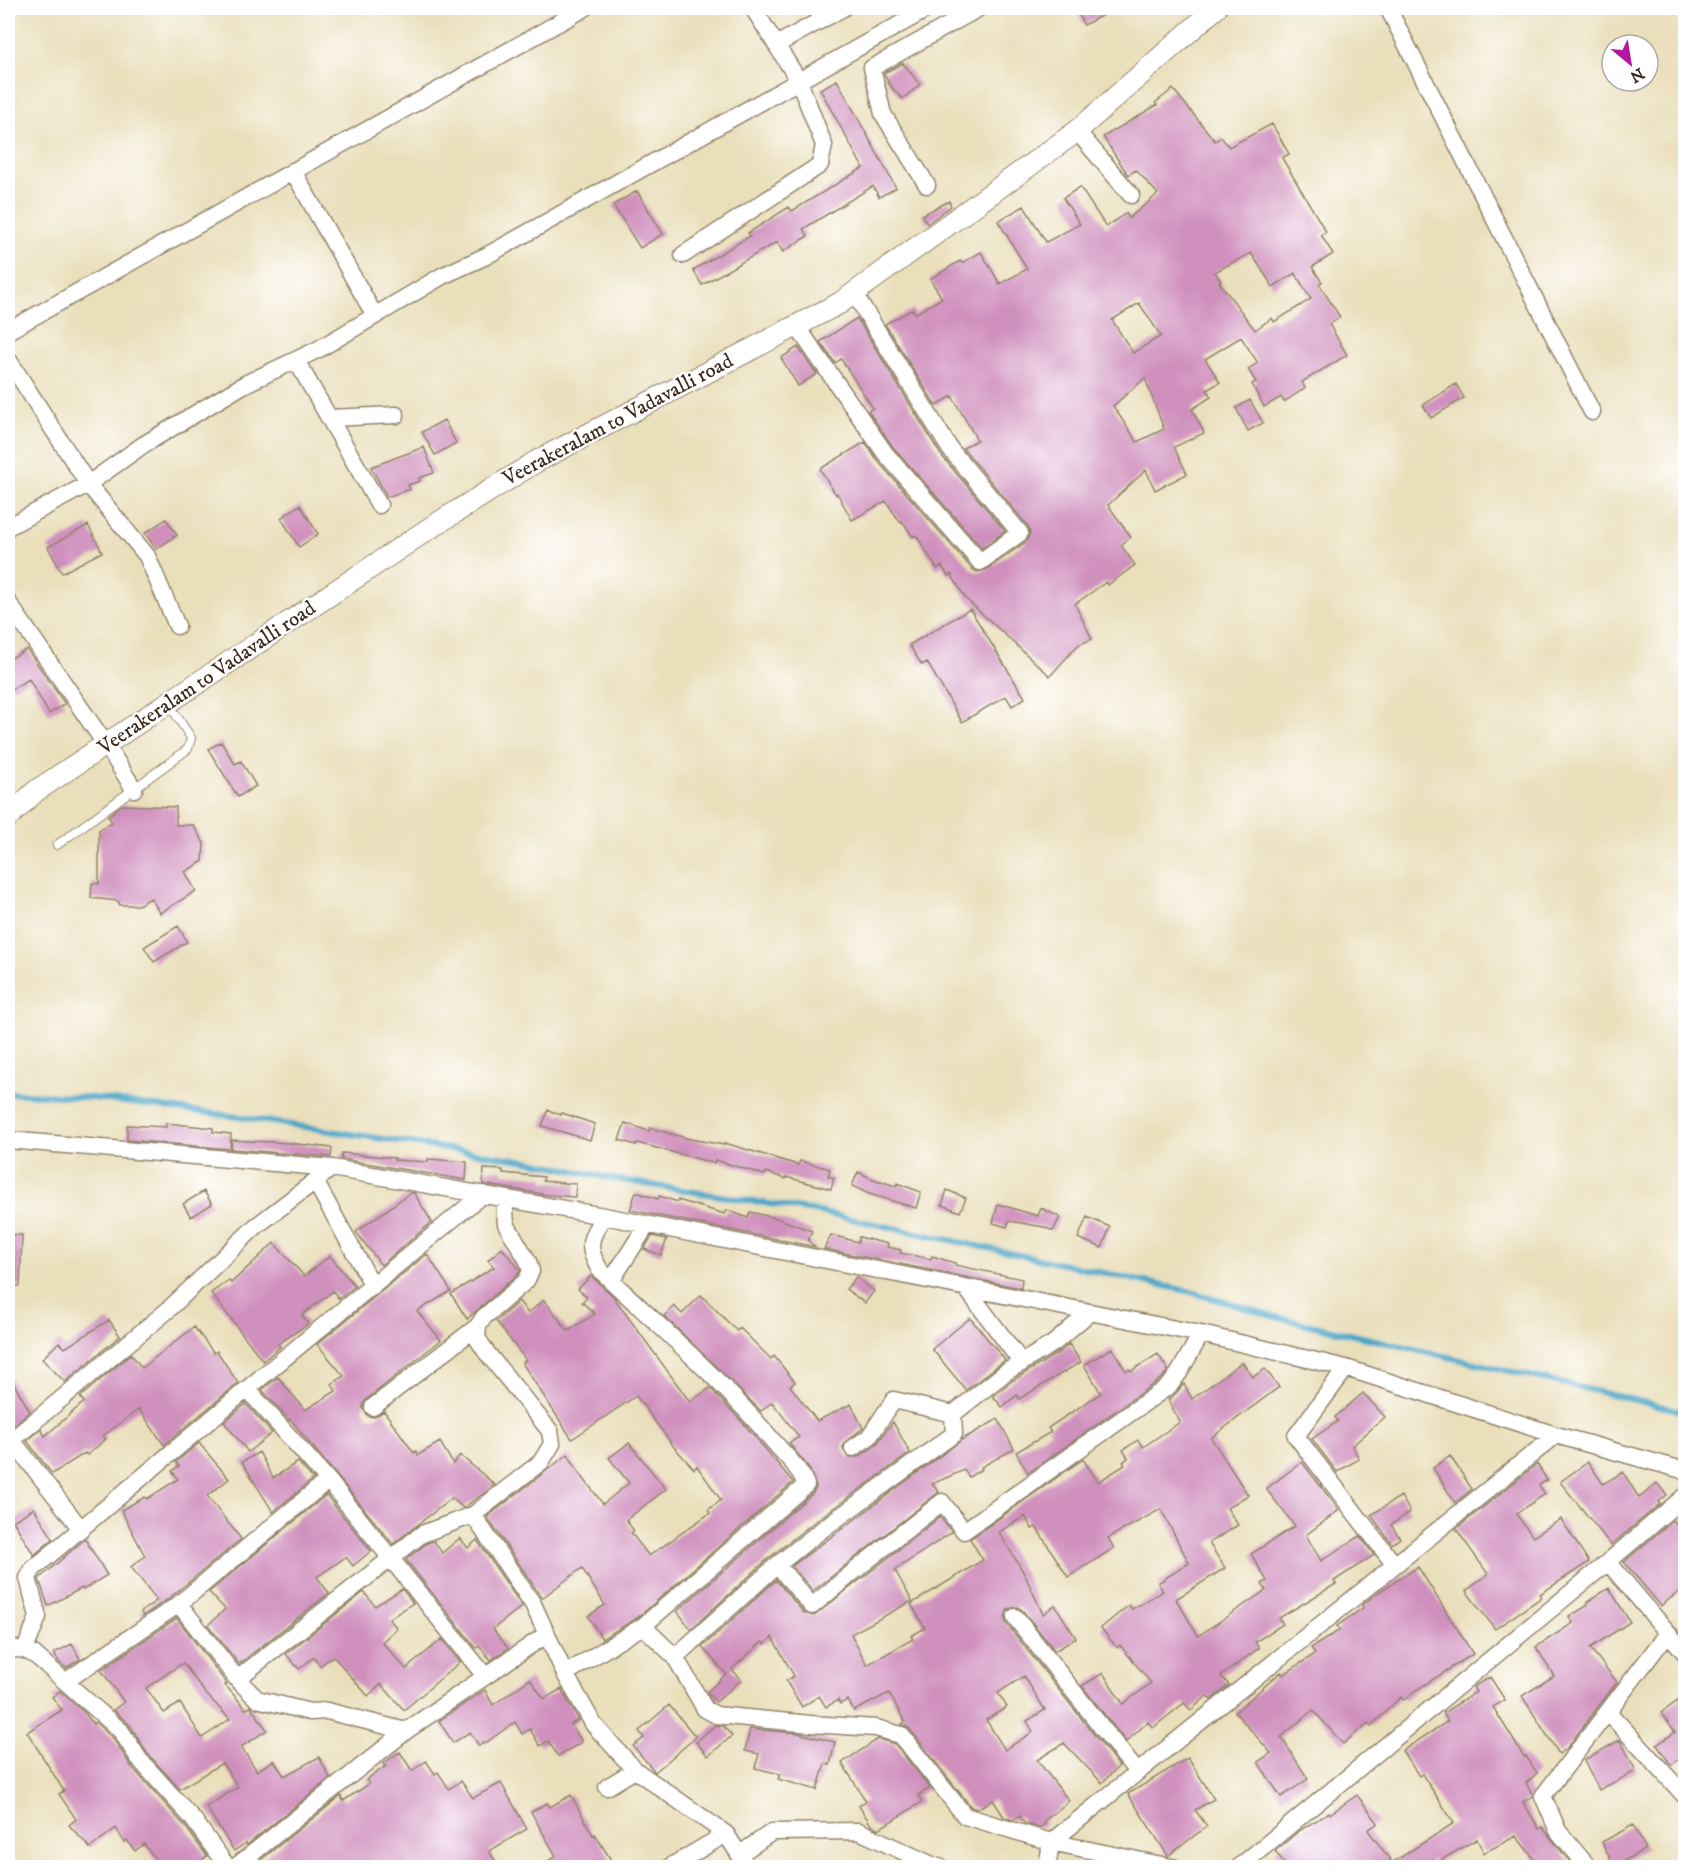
<svg xmlns="http://www.w3.org/2000/svg" width="1693" height="1875" font-family="'IM FELL DW Pica',serif">
  <style>
    .lines { fill: none; stroke-linecap: round; stroke-linejoin: round }
    .stream { stroke: #4aa5c8; stroke-width: 6 }
    .building { fill: #d090be; fill-rule: evenodd }
    .service-casing { stroke: #92846c; stroke-width: 10 }
    .minor-casing { stroke: #92846c; stroke-width: 19 }
    .tertiary-casing { stroke: #92846c; stroke-width: 23 }
    .service { stroke: #fff; stroke-width: 8 }
    .minor { stroke: #fff; stroke-width: 16 }
    .tertiary { stroke: #fff; stroke-width: 21 }
    .labels { text-anchor: middle; dominant-baseline: central; stroke-width: 4.5; stroke-linejoin: round; paint-order: stroke }
    .street-label { font-size: 21px; fill: #3b2a1e; stroke: #fff }
  </style>
  <rect width="100%" height="100%" fill="#fff"/>
  <filter id="ink" filterUnits="userSpaceOnUse"><feTurbulence type="fractalNoise" baseFrequency=".0167" numOctaves="2"/><feDisplacementMap in="SourceGraphic" scale="12" xChannelSelector="R" yChannelSelector="G"/><feConvolveMatrix kernelMatrix="1 2 1 2 8 2 1 2 1" color-interpolation-filters="sRGB"/></filter>
  <filter id="wash" filterUnits="userSpaceOnUse"><feTurbulence type="fractalNoise" baseFrequency=".008" numOctaves="4" result="noise"/><feDisplacementMap in="SourceGraphic" scale="24" xChannelSelector="R" yChannelSelector="G"/><feGaussianBlur stdDeviation="1.35" result="paint"/><feColorMatrix in="noise" values="0 0 0 0 0 0 0 0 0 0 0 0 0 0 0 0 0 1.4 0 .05"/><feComposite in="paint" operator="in"/></filter>
  <g filter="url(#wash)">
    <rect width="100%" height="100%" fill="#eadfbb"/>
    <g class="lines">
      <path class="stream" d="M8,1093L93,1098L239,1117L528,1161L614,1179L814,1211L1188,1291L1276,1317L1686,1412"/>
    </g>
    <g id="blocks">
      <path class="building" d="M1075,8H1116L1084,25Z
        M903,63L920,85L902,99L889,84L884,73Z
        M837,80L896,188L879,197L873,186L803,229L808,236L783,252L777,242L702,285L693,270L750,236L748,233L789,207L792,211L863,168L820,89Z
        M1173,89L1215,141L1221,137L1229,147L1272,124L1289,154L1282,158L1326,232L1321,235L1333,254L1312,267L1322,282L1319,284L1340,317L1329,324L1347,355L1302,382L1305,388L1284,402L1281,397L1264,407L1252,384L1256,382L1248,369L1258,363L1241,337L1205,359L1220,382L1207,390L1211,397L1192,409L1204,433L1174,447L1187,474L1155,490L1146,470L1108,505L1131,537L1121,545L1135,565L1108,585L1106,582L1075,604L1092,639L1078,645L1050,676L966,599L951,574L948,576L942,566L937,569L916,535L913,537L902,521L900,522L886,501L852,520L837,493L836,495L820,469L865,442L877,460L972,569L977,572L986,570L1027,541L1030,532L1028,526L963,448L977,440L952,396L936,406L885,324L913,309L915,314L942,298L930,279L960,261L962,263L981,252L1000,284L1027,269L998,221L1024,206L1046,242L1080,224L1063,198L1080,187L1106,227L1126,213L1129,218L1158,194L1136,170L1128,175L1103,137L1157,105L1155,103ZM1251,253L1273,287L1295,273L1311,299L1274,322L1272,318L1255,330L1219,282L1221,281L1215,272ZM1139,303L1161,336L1133,353L1112,320ZM1145,378L1164,429L1137,442L1113,406Z
        M637,191L663,234L640,248L613,205Z
        M949,201L951,206L927,224L922,215Z
        M857,318L941,455L1005,531L982,548L893,447L868,411L873,408L841,359L835,363L820,342Z
        M798,347L817,374L798,386L781,358Z
        M1456,384L1464,398L1431,418L1423,405Z
        M1250,400L1263,423L1248,431L1236,408Z
        M444,420L456,443L435,455L422,432Z
        M424,447L434,473L419,478L420,481L408,485L410,489L387,497L371,467Z
        M300,505L318,534L299,547L281,518Z
        M166,519L177,535L156,549L145,533Z
        M88,525L102,552L62,573L48,547Z
        M970,609L1025,698L1012,706L1006,696L962,722L927,662L922,665L909,645Z
        M27,649L65,704L49,714L29,679L8,691V660Z
        M221,742L235,764L241,761L256,786L238,797L208,749Z
        M122,805L176,807V825H193L204,843L203,861L185,872L196,891L160,913L151,898L138,905H120L118,901L91,898L92,883L99,884V830L112,822L108,816Z
        M178,926L187,942L154,962L144,947Z
        M548,1110L561,1115L562,1113L595,1124L590,1140L542,1126Z
        M166,1123L213,1128V1132L231,1134L230,1149L127,1140V1125L166,1127Z
        M625,1123L649,1131L650,1128L690,1139L725,1145V1143L798,1165L800,1161L830,1169L828,1176L834,1178L831,1189L786,1177V1179L766,1172L765,1175L715,1160L714,1163L637,1143L636,1145L619,1140Z
        M232,1140L289,1143L332,1148L331,1157L231,1149Z
        M342,1153L395,1158L394,1160L428,1162V1159L467,1162L466,1180L341,1159Z
        M484,1169L503,1170V1173L544,1177L543,1181L576,1184L575,1197L548,1195L483,1184Z
        M858,1172L873,1179L896,1186L897,1183L921,1192L916,1208L869,1194L852,1186Z
        M947,1190L966,1198L960,1212L942,1205Z
        M204,1191L212,1204L191,1217L183,1204Z
        M636,1192L658,1199L659,1196L678,1202V1200L725,1214L727,1210L748,1218L750,1212L776,1218L812,1231L808,1241L816,1247L630,1210Z
        M410,1193H414L432,1222L381,1265L356,1232Z
        M998,1204L1038,1216L1041,1208L1060,1217L1053,1231L1044,1227L1009,1221L1007,1227L993,1223Z
        M1087,1217L1110,1227L1102,1248L1078,1238Z
        M8,1235H22L20,1286H8Z
        M831,1235L858,1242L859,1237L888,1244L887,1247L901,1250L900,1253L931,1259L932,1256L955,1263V1265L1022,1279L1021,1288L824,1249Z
        M652,1236L667,1239L661,1255L644,1249Z
        M274,1243L304,1276L330,1256L355,1286L339,1299L333,1291L302,1315L308,1324L278,1344L280,1347L263,1361L211,1293L229,1280L231,1283Z
        M502,1248L520,1270L518,1274L467,1319L451,1294L494,1267L488,1260Z
        M427,1254L451,1291L417,1311L441,1340L367,1399L363,1404V1409L368,1416L374,1417L384,1411L414,1453L416,1451L418,1455L440,1442L453,1464L460,1455L495,1485L463,1508L452,1498L393,1544L290,1419L289,1420L262,1390L278,1377L305,1410L336,1391L332,1384L344,1376L317,1344Z
        M591,1276L612,1295L690,1402L710,1388L745,1425L793,1482L637,1618L602,1639L588,1616L605,1605L582,1568L542,1598L487,1517L568,1454L578,1471L603,1504L629,1483L609,1458L629,1443L666,1489L626,1520L634,1531L631,1533L649,1556L710,1513L708,1510L721,1500L697,1466L694,1469L674,1447L636,1396L572,1439L522,1363L526,1360L496,1321L519,1301L528,1313L544,1300L568,1331L595,1314L582,1302L587,1297L578,1289Z
        M856,1277L874,1291L865,1303L846,1289Z
        M701,1295L737,1331L740,1328L771,1359L774,1356L795,1382L790,1386L817,1421L851,1404L863,1428L844,1443L843,1449L848,1457H858L875,1446L893,1422L910,1453L818,1519L770,1557L691,1629L677,1611L813,1493L816,1487L809,1468L789,1443L799,1437L772,1402L761,1411L664,1316L674,1306L682,1314Z
        M970,1318L1005,1360L966,1390L932,1349Z
        M109,1320L120,1336L65,1382L42,1359L59,1342L65,1348Z
        M194,1327L214,1353L217,1351L238,1383L164,1445L139,1409L103,1436L106,1439L87,1455L85,1453L52,1474L27,1441L41,1429L45,1436L84,1402L80,1397L131,1354L142,1368Z
        M1069,1344L1081,1362L1019,1399L1017,1395L1002,1407L993,1396L1012,1381L1060,1352Z
        M1112,1348L1126,1371L1129,1369L1131,1371L1158,1354L1168,1370L1163,1377L1028,1473L1016,1452L1051,1432L1048,1428L1101,1393L1084,1365Z
        M1242,1362L1253,1377L1265,1369L1279,1387L1211,1438L1248,1495L1227,1508L1238,1525L1209,1543L1225,1568L1176,1599L1198,1636L1266,1590L1262,1584L1267,1581L1251,1554L1295,1526L1266,1489L1302,1462L1339,1510L1306,1535L1321,1561L1360,1536L1374,1555L1334,1581L1336,1584L1279,1618L1283,1624L1255,1642L1259,1648L1221,1676L1229,1685L1211,1700L1207,1696L1191,1710L1184,1703L1153,1728L1148,1722L1126,1742L1082,1686L1103,1673L1123,1704L1151,1683L1120,1645L1117,1648L1101,1628L1129,1605L1132,1609L1163,1591L1158,1583L1189,1563L1161,1509L1108,1538L1114,1548L1068,1577L1036,1527L1032,1529L1025,1516L999,1532L1024,1573L1043,1614L1055,1605L1076,1638L1055,1651L1023,1611L1018,1607L1008,1609L1005,1618L1006,1623L1119,1766L1102,1783L1064,1743L1037,1760L1069,1801L1044,1821L1045,1824L1039,1828L1024,1823L1020,1816L1013,1820L1004,1817L993,1800L977,1809L971,1807L909,1728L902,1724L905,1722L889,1693L854,1711L848,1700L840,1704L838,1700L826,1707L819,1696L802,1707L786,1681L794,1676L772,1637L765,1644L762,1642L732,1669L741,1680L716,1702L707,1692L726,1674L702,1647L776,1580L804,1613L814,1616L940,1517L952,1532L895,1570L912,1601L851,1634L867,1665L913,1639L911,1636L925,1628L911,1604L983,1560L970,1539L1083,1459L1098,1482L1125,1465L1123,1462L1128,1458L1123,1450L1138,1440L1143,1447L1180,1422L1168,1400L1176,1393L1184,1384L1192,1399ZM1024,1676L1045,1710L1027,1721L1033,1732L1005,1750L986,1720L1007,1707L998,1693Z
        M8,1374L30,1411L16,1423L8,1427Z
        M1363,1393L1385,1417L1352,1446L1359,1459L1337,1472L1312,1439L1338,1421L1335,1417Z
        M246,1404L272,1433L248,1452L224,1422Z
        M998,1419L1014,1449L981,1467L982,1469L969,1477L964,1470L932,1484L939,1492L813,1591L792,1566L963,1439Z
        M199,1443L229,1479L207,1496L241,1539L168,1599L143,1616L141,1612L157,1600L131,1567L145,1556L121,1510L145,1497L147,1499L178,1479L172,1471L179,1466L176,1462Z
        M259,1452L273,1478L298,1462L313,1479L273,1512L242,1462Z
        M1450,1456L1472,1489L1455,1503L1433,1468Z
        M1588,1462L1603,1484L1623,1472L1639,1498L1657,1483L1667,1495L1658,1502L1660,1504L1611,1545L1560,1482Z
        M1537,1464L1547,1480L1539,1485L1545,1494L1516,1514L1533,1537L1561,1519L1589,1562L1540,1594L1542,1597L1495,1629L1466,1591L1488,1574L1456,1529Z
        M326,1495L371,1551L353,1566L346,1557L317,1577L329,1593L239,1664L208,1625L225,1609L209,1592Z
        M1401,1496L1410,1512L1391,1525L1400,1538L1392,1544L1371,1515Z
        M34,1508L53,1539L34,1555L13,1521Z
        M1686,1518V1586L1661,1606L1624,1562L1673,1520L1676,1524Z
        M460,1538L468,1548L477,1540L522,1606L493,1629L508,1648L491,1660L479,1646L476,1648L406,1560L427,1543L434,1541L442,1553Z
        M85,1539L107,1575L83,1590L82,1588L48,1606L39,1579Z
        M1418,1567L1473,1654L1413,1692L1404,1700L1401,1697L1371,1726L1368,1723L1343,1744L1313,1710L1281,1737L1308,1779L1281,1797L1258,1762L1271,1753L1235,1712L1281,1672L1283,1675L1315,1654L1311,1648L1340,1630L1337,1626L1363,1608L1362,1605L1380,1591Z
        M1609,1588L1630,1622L1590,1648L1617,1682L1567,1748L1559,1754L1522,1696L1554,1676L1536,1647L1573,1623L1569,1617L1588,1605L1587,1602Z
        M402,1589L413,1603L389,1619L397,1628L382,1642L406,1669L442,1639L460,1662L404,1710L381,1684L368,1696L333,1656L320,1666L314,1657L299,1669L286,1654L364,1592L375,1606Z
        M177,1618L227,1684L225,1685L246,1709L251,1707L267,1730L241,1747L257,1771L274,1760L284,1776L319,1757L330,1778L247,1845L246,1843L234,1851L206,1807L238,1787L222,1763L180,1789L147,1753L130,1725L113,1710L124,1702L101,1670ZM183,1663L206,1694L230,1719L202,1738L180,1703L164,1713L146,1688Z
        M72,1644L80,1659L66,1668L59,1662L54,1653Z
        M1490,1677L1505,1700L1493,1707L1524,1757L1526,1756L1537,1773L1526,1783L1533,1796L1523,1802L1539,1829L1542,1827L1575,1868H1541L1516,1836L1484,1853L1477,1839L1436,1863L1433,1859L1420,1868H1384L1454,1823L1422,1774L1419,1776L1402,1751L1448,1721L1443,1713L1476,1692L1473,1687Z
        M530,1679L544,1699L561,1689L579,1720L571,1724L582,1742L558,1756L548,1741L540,1746L530,1729L522,1734L515,1722L484,1744L483,1743L479,1746L470,1732L453,1743L439,1721L485,1690L493,1705Z
        M60,1691L86,1714L93,1724L95,1722L113,1738L131,1766L185,1826L207,1856L191,1868H162L144,1844L135,1851L127,1840L124,1842L116,1828L90,1848L69,1825L76,1819L59,1794L64,1791L27,1732L62,1710L52,1697Z
        M1686,1695V1754L1671,1765L1657,1745L1675,1732L1661,1713Z
        M669,1705L696,1737L655,1772L633,1746L644,1738L639,1731Z
        M715,1725L723,1726L732,1736L708,1756L696,1742Z
        M750,1729L798,1733L835,1742L830,1765L825,1764L817,1790L778,1779L780,1774L755,1768L759,1754L745,1751Z
        M878,1739L895,1744L930,1788L918,1795L922,1802L879,1829L871,1825L859,1806L866,1801L842,1763Z
        M1620,1740L1636,1771L1599,1790L1584,1760Z
        M400,1752L412,1771L426,1761L435,1774L438,1772L449,1789L461,1781L473,1798L501,1783L527,1829L489,1851L500,1868H259L257,1863L341,1796L343,1801L369,1784L366,1780L386,1766L384,1763Z
        M1188,1758L1214,1799L1195,1810L1207,1826L1168,1856L1128,1794Z
        M571,1795L593,1835L595,1834L616,1868H537L556,1856L531,1812L547,1803L550,1807Z
        M1357,1795L1378,1823L1368,1830L1391,1861L1382,1868H1288L1275,1851L1299,1831L1329,1812L1330,1814Z
        M1633,1825L1646,1849L1614,1866L1602,1842Z"/>
    </g>
  </g>
  <g filter="url(#ink)">
    <use href="#blocks" fill-opacity="0" stroke="#92846c" stroke-width="1.5"/>
    <g class="lines">
      <defs>
        <path id="service" d="M57,845L188,749L191,738L169,704"/>
        <path id="minor" d="M1388,8L1592,412
          M776,45L843,8
          M1077,131L1131,195
          M293,171L375,316
          M927,185L883,114L872,68L979,8
          M683,255L820,165L824,145L799,81L753,8
          M796,325L885,453L980,562L1020,533L950,449L854,293
          M8,331L585,8
          M8,359L88,484L147,556L177,626
          M296,360L379,505
          M329,418L396,415
          M8,527L88,484L143,445L245,384L319,349L442,276L486,256L929,8
          M8,602L106,745L134,789
          M8,1140L332,1168L604,1216L1201,1334L1346,1368L1556,1435
          M315,1181L373,1286
          M611,1281L647,1225
          M966,1288L1022,1363
          M1346,1368L1296,1436L1394,1564
          M247,1389L328,1480L485,1676
          M373,1407L478,1326
          M853,1448L869,1437L894,1400L953,1414
          M473,1515L533,1604L565,1674L594,1725L635,1770L726,1834L748,1868
          M81,1529L12,1440L168,1310L255,1227L332,1168
          M1608,1562L1686,1495
          M777,1565L812,1606L863,1564L942,1502L964,1531L1170,1385L1179,1373L1201,1334
          M179,1604L237,1679L257,1699L310,1712L327,1711L406,1731L547,1634
          M1015,1617L1137,1772
          M643,1626L675,1657L705,1709L716,1715L811,1724L876,1728L901,1735L965,1816L1051,1842L1047,1868
          M8,1648L25,1650L35,1655L121,1731L139,1759L193,1819L228,1868
          M25,1650L38,1617L28,1578L33,1569L247,1389L483,1194
          M675,1657L777,1565L824,1528L954,1434L953,1414L1006,1372L1054,1343L1090,1312
          M565,1674L643,1626L806,1485C801,1469 784,1454 773,1441C721,1379 659,1326 600,1270C586,1247 589,1239 604,1216
          M237,1679L422,1534L473,1515L541,1462L552,1444L550,1431L487,1353L477,1338L478,1326L484,1317L526,1281L531,1271L528,1261L506,1224L504,1199
          M66,1681L179,1604L328,1480
          M1608,1712L1686,1797
          M607,1787L635,1770
          M740,1854L772,1832L859,1831L932,1865L942,1868
          M234,1868L406,1731
          M668,1868L726,1834
          M1176,1868L1051,1842L1556,1435L1686,1471
          M1238,1868L1608,1562L1686,1654
          M1589,1868L1558,1831L1543,1796L1668,1633"/>
        <path id="tertiary" d="M8,817L36,791L427,530L537,461L840,303L854,293L1077,131L1216,8"/>
      </defs>
      <use href="#service" class="service-casing"/>
      <use href="#minor" class="minor-casing"/>
      <use href="#tertiary" class="tertiary-casing"/>
      <use href="#service" class="service"/>
      <use href="#minor" class="minor"/>
      <use href="#tertiary" class="tertiary"/>
    </g>
  </g>
  <g class="labels">
    <g class="street-label">
      <text transform="translate(618 420) rotate(-28)">Veerakeralam to Vadavalli road</text>
      <text transform="translate(207 678) rotate(-34)">Veerakeralam to Vadavalli road</text>
    </g>
  </g>
  <rect width="1693" height="1875" fill="none" stroke="#fff" stroke-width="30"/>
  <g transform="translate(1630 63) rotate(150)"><circle r="28" fill="#ffffff" stroke="#b1aaa5" stroke-width="1.5"/>
  <path d="M0-4.5L10 22L0 15L-10 22Z" fill="#b5179e"/>
  <text y="-9" font-size="16" font-weight="bold" text-anchor="middle" fill="#3b2a1e">N</text>
  </g>
</svg>
